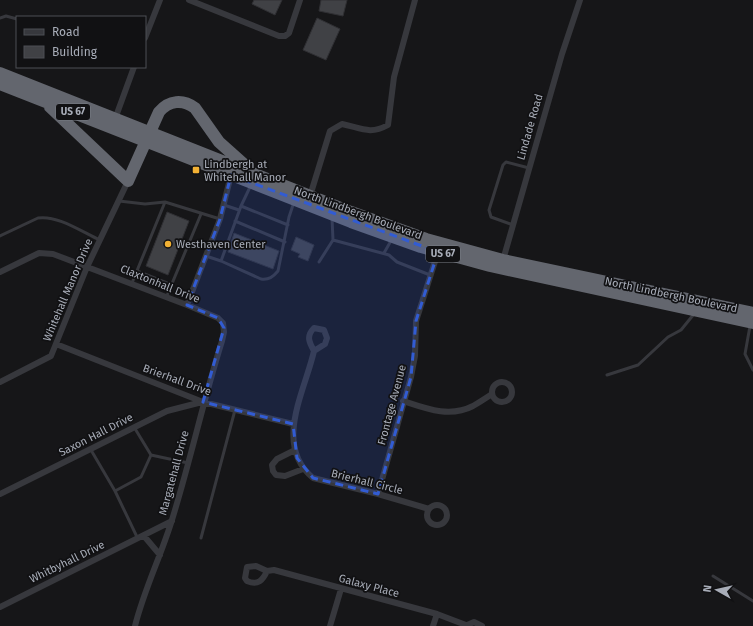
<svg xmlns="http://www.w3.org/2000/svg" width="753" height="626" font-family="'Fira Sans',sans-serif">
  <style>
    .building { fill: #404145; stroke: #303034 }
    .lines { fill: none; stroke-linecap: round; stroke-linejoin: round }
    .lane { stroke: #37383d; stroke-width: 3 }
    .street { stroke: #37383d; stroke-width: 6 }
    .highway { stroke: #63666e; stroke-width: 12 }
    .marked { fill: #325cd3; fill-opacity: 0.2; stroke: #325cd3; stroke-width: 3; stroke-dasharray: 8 5; stroke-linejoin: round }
    .poi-dot { fill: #f2b134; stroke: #111113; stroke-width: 1.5 }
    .labels { text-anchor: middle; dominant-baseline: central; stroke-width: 3.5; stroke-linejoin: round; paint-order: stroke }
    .shield { fill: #111113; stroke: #7b7e86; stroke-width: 1 }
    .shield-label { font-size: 10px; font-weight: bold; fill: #a8adb8 }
    .street-label { font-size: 11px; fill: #a8adb8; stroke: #111113 }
    .poi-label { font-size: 11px; fill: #a8adb8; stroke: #111113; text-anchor: start }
  </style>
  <rect width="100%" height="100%" fill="#161618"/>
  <path class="building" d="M254,0H282L275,15L252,4Z
    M321,0H347L343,16L319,11Z
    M317,18L340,29L326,60L303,50Z
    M167,212L189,221L168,275L146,266Z
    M234,233L279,251L273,269L228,252Z
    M296,237L314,245L308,261L298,257L300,254L291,250Z"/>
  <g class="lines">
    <path class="lane" d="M0,18L6,16L17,19
      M119,201L145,204L165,202
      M224,205L239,210
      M241,206L288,225
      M332,218L333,240
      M235,221L285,242
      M513,225L491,217L489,210L503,165L506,162L529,168
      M0,236L38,218C58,215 82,232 100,240
      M384,253L392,239
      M206,256L221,261L241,206L251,185
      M221,261L261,279C269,280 273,277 278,271L289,217L294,202
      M319,262L333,240L389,255L397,262L430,275
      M137,271L172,285
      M132,283L165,202L220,219
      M166,298L201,214
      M750,326L745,354L753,370
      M607,375L638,365L668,337L681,330L694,314
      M134,427L151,455L188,463
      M91,450L115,491L141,477L151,455
      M115,491L138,539
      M201,538L235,410
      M713,576L753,601"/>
    <path class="street" d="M189,0L279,36H285L289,33L300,0
      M145,38L160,0
      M115,119L134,67
      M310,196L330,131L342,124C361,128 370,135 388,125L394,77L415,0
      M503,260L562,54L580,0
      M0,272L39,253L53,254L187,305L218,318L223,323L224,332L222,341C203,401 190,463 171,523C160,558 144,590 135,626
      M187,305L220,219L231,175
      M56,344L203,402L293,424
      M314,351L325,344L327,338L324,330L314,328C306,336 309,342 314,351C305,391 273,445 313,478L378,494L429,509
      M492 392a10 10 0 1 1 20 0a10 10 0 1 1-20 0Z
      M0,382L51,356L87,267L128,181
      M403,401C427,409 450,418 473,406C480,402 486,398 492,394
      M295,450L277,459L272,465L273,471L276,475L285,476L303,469
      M0,494L167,411L202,402
      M378,494L411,377L415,356L416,321L438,252
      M427 515a10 10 0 1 1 20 0a10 10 0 1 1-20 0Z
      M144,536L160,555
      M267,571C263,580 258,586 247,581L245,578L247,567L256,566L267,571L274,570L437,614L466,625
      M0,607L172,521
      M330,626L341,589
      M433,626L437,614
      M465,626L474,622L482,626"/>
    <path class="highway" d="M0,73L351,212L426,239L503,260L753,313
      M0,84L351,222L421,247L490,266L753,323
      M50,107L128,181L159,112C169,100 183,99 195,108L219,142L247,167"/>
  </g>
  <path class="marked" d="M231,175L438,252L416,321L411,377L378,494L313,478L297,458L293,424L203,402L224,328L218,318L187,305L220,219Z"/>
  <g class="poi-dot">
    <rect x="192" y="166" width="8" height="8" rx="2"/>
    <circle cx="168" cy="244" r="4"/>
  </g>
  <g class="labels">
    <g class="shield">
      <rect x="56" y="104" width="34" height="16" rx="3"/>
      <rect x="426" y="246" width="34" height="16" rx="3"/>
    </g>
    <g class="shield-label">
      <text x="73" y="112">US 67</text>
      <text x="443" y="254">US 67</text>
    </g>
    <g class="street-label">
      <text transform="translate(530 127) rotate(-74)">Lindade Road</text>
      <text transform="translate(358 213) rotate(20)">North Lindbergh Boulevard</text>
      <text transform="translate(160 284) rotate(22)">Claxtonhall Drive</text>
      <text transform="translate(68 290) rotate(-67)">Whitehall Manor Drive</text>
      <text transform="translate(671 295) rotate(12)">North Lindbergh Boulevard</text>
      <text transform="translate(177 380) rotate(20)">Brierhall Drive</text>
      <text transform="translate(392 405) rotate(-75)">Frontage Avenue</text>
      <text transform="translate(96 435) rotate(-27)">Saxon Hall Drive</text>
      <text transform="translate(174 473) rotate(-75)">Margatehall Drive</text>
      <text transform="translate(367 482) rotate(14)">Brierhall Circle</text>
      <text transform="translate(67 562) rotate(-26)">Whitbyhall Drive</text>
      <text transform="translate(369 586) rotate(15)">Galaxy Place</text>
    </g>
    <g class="poi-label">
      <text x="204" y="164">Lindbergh at<tspan x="204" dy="13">Whitehall Manor</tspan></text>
      <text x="176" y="244">Westhaven Center</text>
    </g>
  </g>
  <rect x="16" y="16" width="130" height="52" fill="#111113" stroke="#4d4f55"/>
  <rect x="24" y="29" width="20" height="6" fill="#37383d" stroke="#4d4f55"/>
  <text x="52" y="36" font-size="12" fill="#a8adb8">Road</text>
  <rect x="24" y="46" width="20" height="12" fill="#404145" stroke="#4d4f55"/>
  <text x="52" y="56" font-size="12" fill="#a8adb8">Building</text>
  <g transform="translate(717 590) rotate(278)" stroke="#111113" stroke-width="3" paint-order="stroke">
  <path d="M0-3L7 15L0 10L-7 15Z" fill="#a8adb8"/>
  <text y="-6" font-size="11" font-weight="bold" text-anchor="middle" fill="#a8adb8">N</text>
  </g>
</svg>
